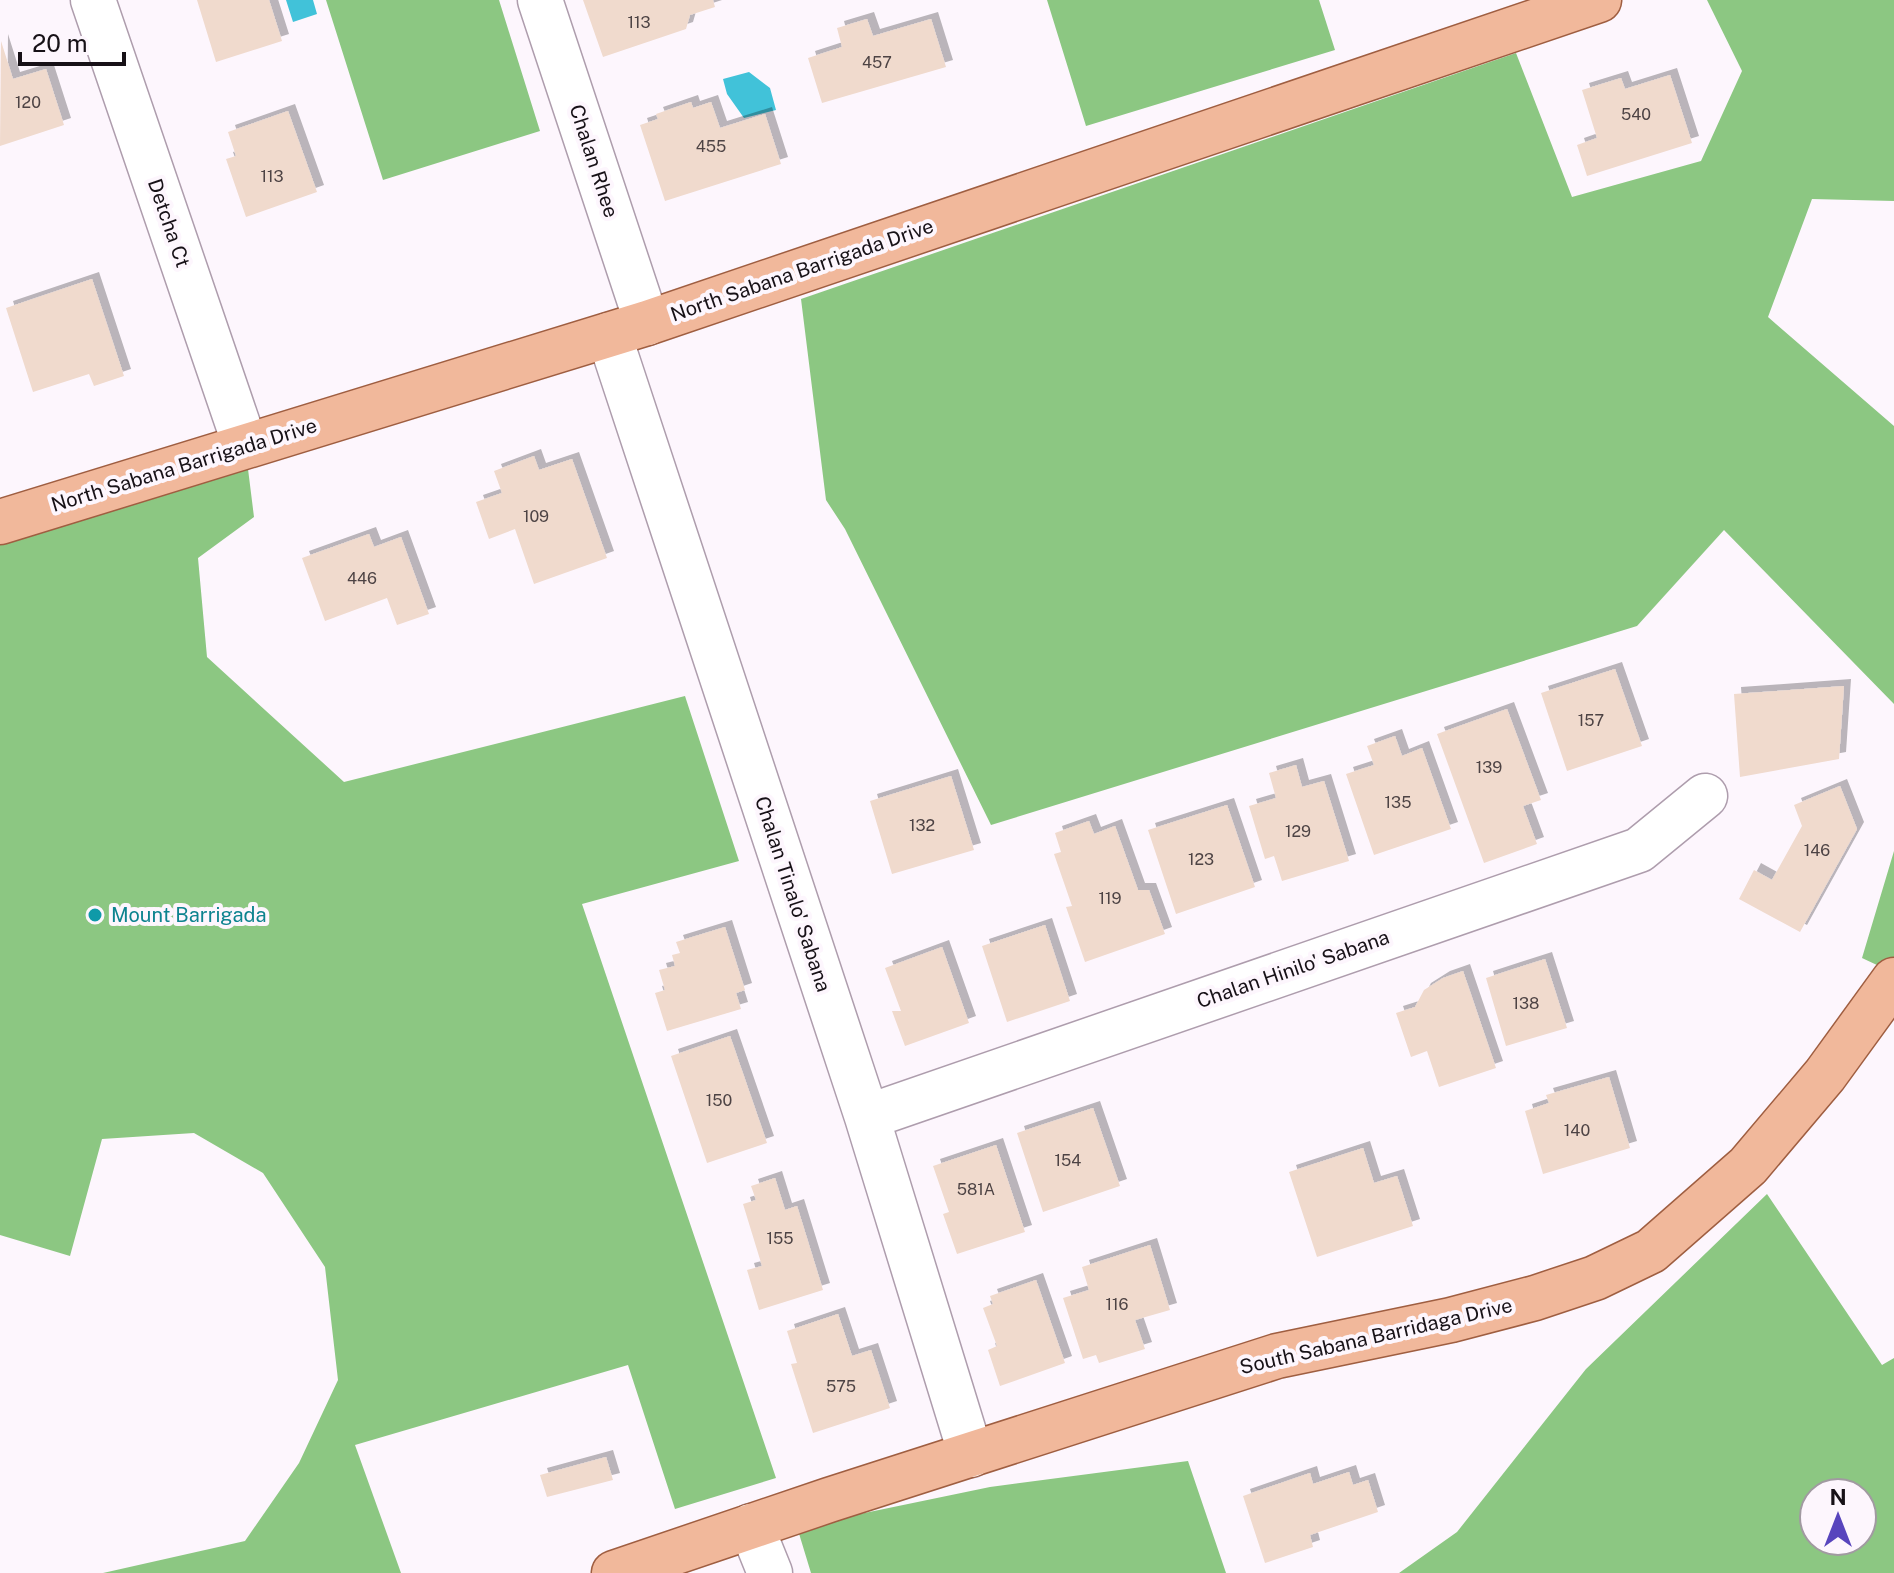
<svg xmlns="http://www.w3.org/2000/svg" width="1894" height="1573" font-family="'Public Sans',sans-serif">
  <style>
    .forest { fill: #8cc782; fill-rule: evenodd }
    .water { fill: #41c2d9 }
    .building { fill: #f0dacd; filter: url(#shadow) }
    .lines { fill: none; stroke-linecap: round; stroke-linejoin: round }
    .minor-casing { stroke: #ae9dad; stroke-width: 47 }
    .major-casing { stroke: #9f5e41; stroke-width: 47 }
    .minor { stroke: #fff; stroke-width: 44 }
    .major { stroke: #f1b89b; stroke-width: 44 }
    .culture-dot { fill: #0f9aa8; stroke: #fdf6fd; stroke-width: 3 }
    .labels { text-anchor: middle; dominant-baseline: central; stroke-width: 8; stroke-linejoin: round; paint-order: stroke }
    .number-label { font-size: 16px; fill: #4d4344 }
    .street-label { font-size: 20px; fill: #171117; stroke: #fdf6fd }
    .culture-label { font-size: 20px; fill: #0d838f; stroke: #fdf6fd; text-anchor: start }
  </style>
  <defs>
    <filter id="shadow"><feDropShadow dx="7" dy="-7" stdDeviation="0" flood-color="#0004"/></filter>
  </defs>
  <rect width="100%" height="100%" fill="#fdf6fd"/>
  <path class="forest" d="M326,0H499L540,131L383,180Z
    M1047,0H1319L1335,50L1086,126Z
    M1707,0H1894V201L1812,199L1768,317L1894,426V704L1724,530L1637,626L991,825L845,529L826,500L801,299L1516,53L1572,197L1701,161L1742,71Z
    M245,445L254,517L198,558L207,657L344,782L685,696L739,861L582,904L776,1478L675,1509L628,1365L355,1445L401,1573H103L245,1541L299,1463L338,1380L325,1267L263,1173L194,1133L102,1139L70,1256L0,1235V537Z
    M1894,851V973L1862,958Z
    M1767,1194L1882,1365L1894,1358V1573H1399L1457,1532L1586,1369ZM1814,1493H1862V1541H1814Z
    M1188,1461L1226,1573H811L797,1527L990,1487Z"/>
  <path class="water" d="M286,0H313L317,14L293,22Z
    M749,72L770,88L776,110L744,118L727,94L723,79Z"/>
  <path class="building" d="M197,0H269L282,41L216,62Z
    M583,0H713L715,7L690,15L686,29L603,57Z
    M867,19L873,36L931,19L946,67L822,103L808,58L842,47L837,28Z
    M1,41L13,79L46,69L64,125L0,146Z
    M1670,75L1692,143L1587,176L1577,145L1597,138L1582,90L1621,78L1625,89Z
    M691,102L693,108L711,102L720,128L765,114L781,164L665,201L640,125L658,119L656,114Z
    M288,111L317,192L246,217L226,159L236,156L228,132Z
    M92,279L124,376L94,386L89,374L33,392L6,308Z
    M534,456L539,470L572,459L607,558L534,584L515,529L489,539L476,502L502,493L494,471Z
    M369,534L374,547L401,537L429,614L397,625L387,598L325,621L302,558Z
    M1615,669L1642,746L1567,771L1541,693Z
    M1844,686L1839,759L1740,777L1734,694Z
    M1507,709L1541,800L1523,806L1537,844L1484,863L1437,734Z
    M1395,736L1402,756L1422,748L1451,829L1374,855L1346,774L1374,765L1367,746Z
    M1296,765L1302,787L1324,781L1349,861L1282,881L1274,856L1265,859L1249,806L1276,798L1269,773Z
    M951,776L974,850L892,874L870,801Z
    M1840,786L1857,829L1800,932L1739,899L1754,870L1772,880L1802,826L1794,805Z
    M1227,805L1255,887L1176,914L1148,830Z
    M1089,821L1094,834L1115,826L1138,890H1149L1165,934L1085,962L1066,907L1072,906L1054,854L1061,852L1055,833Z
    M1045,925L1070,1001L1007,1022L982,946Z
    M725,927L745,990L736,993L741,1009L667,1031L655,993L665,990L659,970L675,966L672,955L680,953L676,942Z
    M942,947L969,1023L905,1046L892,1011H901L885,968Z
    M1545,959L1567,1028L1506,1046L1486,978Z
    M1463,971L1496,1068L1439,1087L1427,1051L1411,1057L1396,1013L1415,1007L1424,990L1443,978Z
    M730,1036L767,1143L707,1163L671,1056Z
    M1609,1077L1630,1148L1543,1174L1525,1111L1549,1103L1546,1095Z
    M1093,1108L1120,1186L1043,1212L1017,1133Z
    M996,1145L1025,1232L957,1254L943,1214L949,1212L933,1166Z
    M1363,1148L1374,1183L1397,1176L1413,1226L1317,1257L1289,1172Z
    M775,1178L785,1210L797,1206L823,1290L759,1310L747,1270L762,1266L743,1204L756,1200L751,1186Z
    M1150,1245L1170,1310L1135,1320L1145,1349L1099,1363L1096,1355L1083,1359L1063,1298L1089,1290L1082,1267Z
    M1036,1280L1065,1363L1000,1386L988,1350L997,1346L983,1308L993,1304L990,1296Z
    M838,1314L852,1356L871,1350L890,1408L813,1433L791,1364L797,1363L787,1331Z
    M606,1457L613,1480L547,1497L540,1475Z
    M1349,1472L1353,1485L1368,1480L1378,1512L1310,1535L1313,1547L1265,1563L1243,1496L1310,1473L1313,1484Z"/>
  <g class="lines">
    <defs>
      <path id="minor" d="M93,0L245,445
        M540,0L647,323
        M609,335L867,1117L971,1455
        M867,1117L1639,850L1705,796
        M751,1526L770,1573"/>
      <path id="major" d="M0,522L647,323L1599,0
        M614,1573L829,1500L1277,1356L1451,1320L1535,1298L1595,1278L1651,1251L1748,1166L1825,1075L1894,980"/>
    </defs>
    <use href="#minor" class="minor-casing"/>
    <use href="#major" class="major-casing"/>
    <use href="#minor" class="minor"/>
    <use href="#major" class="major"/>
  </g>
  <circle class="culture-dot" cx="95" cy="915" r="8"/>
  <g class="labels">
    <g class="number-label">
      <text x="639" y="22">113</text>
      <text x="877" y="62">457</text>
      <text x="28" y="102">120</text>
      <text x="1636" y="114">540</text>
      <text x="711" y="146">455</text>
      <text x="272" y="176">113</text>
      <text x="536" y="516">109</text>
      <text x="362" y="578">446</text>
      <text x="1591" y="720">157</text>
      <text x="1489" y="767">139</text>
      <text x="1398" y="802">135</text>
      <text x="922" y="825">132</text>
      <text x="1298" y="831">129</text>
      <text x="1817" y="850">146</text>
      <text x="1201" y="859">123</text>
      <text x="1110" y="898">119</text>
      <text x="1526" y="1003">138</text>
      <text x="719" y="1100">150</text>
      <text x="1577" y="1130">140</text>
      <text x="1068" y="1160">154</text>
      <text x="976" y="1189">581A</text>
      <text x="780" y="1238">155</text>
      <text x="1117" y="1304">116</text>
      <text x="841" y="1386">575</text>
    </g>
    <g class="street-label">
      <text transform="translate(594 161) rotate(72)">Chalan Rhee</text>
      <text transform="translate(169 223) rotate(71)">Detcha Ct</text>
      <text transform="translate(802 270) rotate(-19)">North Sabana Barrigada Drive</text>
      <text transform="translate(184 465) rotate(-17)">North Sabana Barrigada Drive</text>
      <text transform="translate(793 894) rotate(72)">Chalan Tinalo' Sabana</text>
      <text transform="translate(1293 969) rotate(-19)">Chalan Hinilo' Sabana</text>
      <text transform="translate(1376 1336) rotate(-13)">South Sabana Barridaga Drive</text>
    </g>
    <g class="culture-label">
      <text x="111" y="915">Mount Barrigada</text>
    </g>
  </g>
  <g transform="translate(1838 1517)"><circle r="38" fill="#fdf6fd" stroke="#a19aa1" stroke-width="2"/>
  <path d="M0-6L14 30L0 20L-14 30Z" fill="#5845bd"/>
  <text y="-12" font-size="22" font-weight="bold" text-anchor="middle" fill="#171117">N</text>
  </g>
  <path d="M20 52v12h104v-12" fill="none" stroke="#171117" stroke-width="4"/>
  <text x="32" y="52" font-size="24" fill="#171117" stroke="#fdf6fd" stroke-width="6" paint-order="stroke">20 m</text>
</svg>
